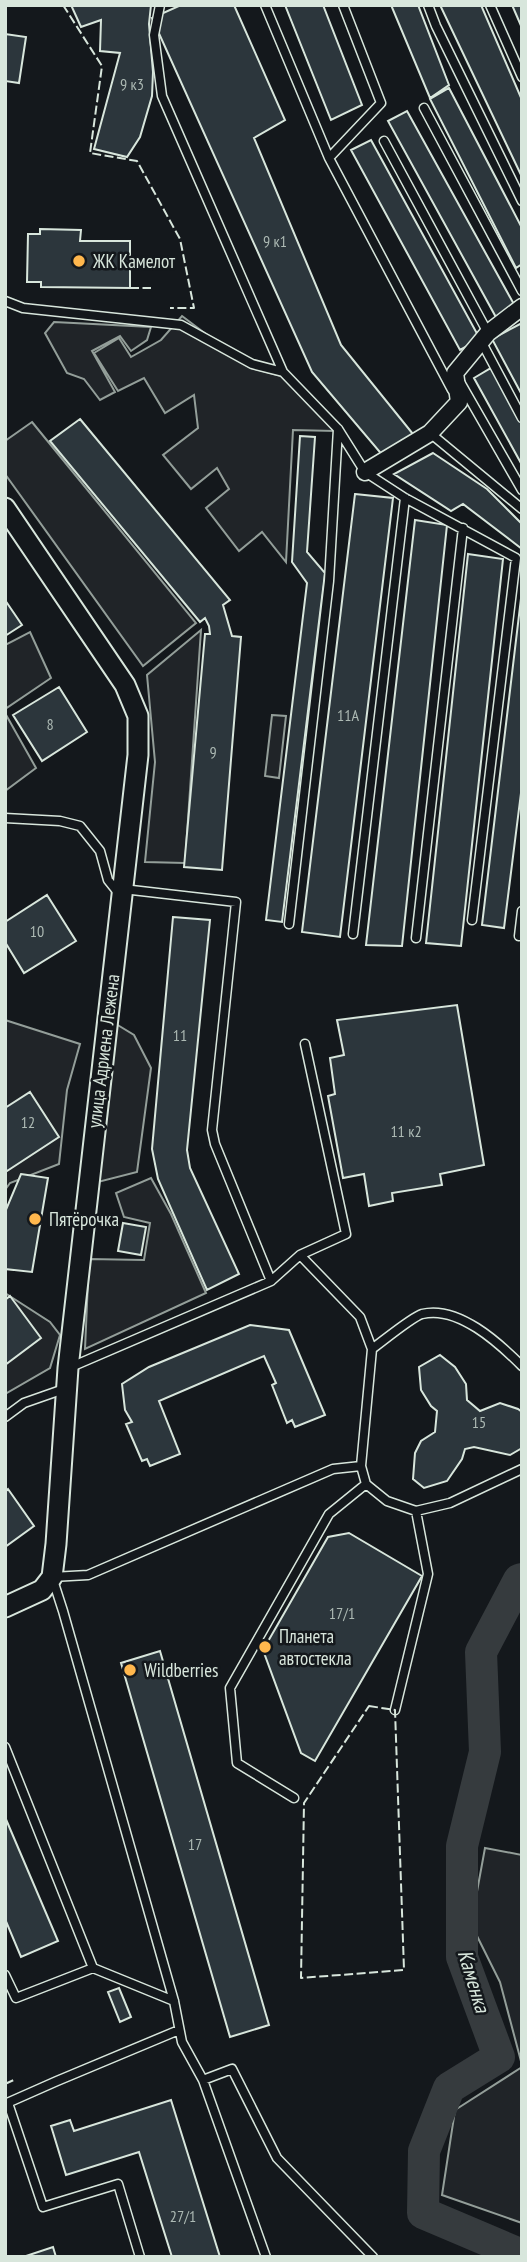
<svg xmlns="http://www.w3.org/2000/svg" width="527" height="2262" font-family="'PT Sans Narrow',sans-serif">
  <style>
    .green { fill: #202428; stroke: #939e99; stroke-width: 2 }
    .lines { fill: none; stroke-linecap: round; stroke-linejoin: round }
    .river { stroke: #363b3e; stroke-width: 32 }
    .building { fill: #2c363c; stroke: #d8e6dc; stroke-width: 2 }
    .service-casing { stroke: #d8e6dc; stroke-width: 11 }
    .minor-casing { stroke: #d8e6dc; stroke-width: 19 }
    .tertiary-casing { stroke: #d8e6dc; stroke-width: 23 }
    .service { stroke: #14181c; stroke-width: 8 }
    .minor { stroke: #14181c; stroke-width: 16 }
    .tertiary { stroke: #14181c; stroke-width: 19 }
    .fence { stroke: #d8e6dc; stroke-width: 2; stroke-dasharray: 9 3.5; stroke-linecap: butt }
    .poi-dot { fill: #ffb74d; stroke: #14181c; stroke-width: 2.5 }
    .labels { text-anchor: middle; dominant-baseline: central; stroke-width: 5; stroke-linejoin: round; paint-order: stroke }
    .number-label { font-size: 16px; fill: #adbab4 }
    .poi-label { font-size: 19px; fill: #d8e6dc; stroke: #14181c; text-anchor: start }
    .street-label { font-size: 19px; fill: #d8e6dc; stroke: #14181c }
    .water-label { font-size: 21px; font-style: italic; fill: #d8e6dc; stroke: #14181c }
  </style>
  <rect width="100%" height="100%" fill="#14181c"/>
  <path class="green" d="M182,316L251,368L289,378L334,431L293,430L286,562L262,532L239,551L206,508L229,489L217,468L191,489L163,455L198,428L194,395L165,413L144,378L118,391L94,353L119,338L131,357L161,340Z
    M54,322L151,327L147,340L131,351L120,336L92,351L115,392L100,400L84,379L67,373L45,333Z
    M32,422L196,623L143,666L5,474V441Z
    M201,630L185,863L145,862L155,762L147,675Z
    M30,632L51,678L5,709V645Z
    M5,713L36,768L5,791Z
    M272,715L286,716L279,778L265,776Z
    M5,1020L80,1044L67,1090L59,1164L10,1183L5,1190Z
    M116,1024L134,1035L151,1068L137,1172L98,1182Z
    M151,1178L171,1214L206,1293L85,1349L89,1259L144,1260L150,1223L124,1217L116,1193Z
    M5,1293L50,1322L60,1335L50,1368L5,1394Z
    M485,1848L522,1855V2065L500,1982L471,1924Z
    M522,2067V2223L442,2195L455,2110Z"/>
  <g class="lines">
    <path class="river" d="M522,1579L519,1580L481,1652L485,1752L462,1846V1957L499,2057L449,2088L424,2151L423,2213L522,2255"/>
  </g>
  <path class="building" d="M71,5H151L149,24L153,72L152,96L140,137L127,157L94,149L120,53L100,51L101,20L81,27Z
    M181,5H234L285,120L254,138L341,345L417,439L384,457L312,372L152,18Z
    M285,5H323L362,105L331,120Z
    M391,5H418L449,85L430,98Z
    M440,5H481L522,100V177Z
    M512,5H522V28Z
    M5,34L26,37L19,83L5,81Z
    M449,88L522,228V264L516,268L430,99Z
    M407,111L516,308L497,319L388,121Z
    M371,140L480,339L460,350L351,150Z
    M40,229L81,230L80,241H130V288L41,287V282H27L28,234H40Z
    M522,323V395L492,339Z
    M491,368L522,423V465L474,378Z
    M80,419L230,600L223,605L232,636L241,637L222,870L184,867L205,634H210L209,626L205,618L200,622L50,441Z
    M300,436L315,437L307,552L325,573L282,922L266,920L307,583L292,562Z
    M433,453L487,489L522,524V549L463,504L451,511L394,474Z
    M355,494L393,498L340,937L302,932Z
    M415,520L447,525L402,946L366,945Z
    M468,554L503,559L461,946L426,943Z
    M522,590V785L504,928L482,925Z
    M5,600L22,625L5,636Z
    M59,687L87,732L42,761L13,715Z
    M47,895L76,941L24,973L5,942V922Z
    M173,917L210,920L187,1150L190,1168L239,1274L207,1290L158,1179L152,1149Z
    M457,1005L484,1165L440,1174L442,1185L392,1193L393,1201L369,1206L364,1174L343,1178L328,1096L335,1094L330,1058L344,1055L337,1020Z
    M30,1092L59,1137L7,1171L5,1169V1108Z
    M21,1174L48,1178L32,1272L5,1269V1212Z
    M123,1223L146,1227L141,1255L118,1251Z
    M10,1296L41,1338L5,1365V1300Z
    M250,1325L289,1330L325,1415L295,1427L292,1420L287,1423L272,1385L276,1383L264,1356L159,1401L180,1454L150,1466L147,1459L142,1461L126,1424L132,1422L125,1410L122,1384L149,1367Z
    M440,1355L455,1367L466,1384L467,1400L480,1411L500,1403L518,1409L522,1412V1448L510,1455L474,1447L465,1449L462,1459L447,1481L424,1488L413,1479L415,1453L421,1441L435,1432L437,1411L431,1406L421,1390L419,1367Z
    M8,1489L34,1526L5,1547V1492Z
    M349,1533L422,1576L315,1761L301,1753L263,1650L328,1537Z
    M160,1651L269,2025L230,2037L121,1663Z
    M5,1817L58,1941L21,1957L5,1919Z
    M119,1988L131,2017L120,2022L108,1992Z
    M171,2100L220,2257H172L139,2152L66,2175L51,2126L70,2120L74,2131Z
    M53,2247L56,2257H26V2256Z"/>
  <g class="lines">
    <defs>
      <path id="service" d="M160,5L154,35L162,96L283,372
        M265,5L329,158
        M343,5L381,103L329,158L452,390
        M428,5L436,26L522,201
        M490,5L522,77
        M424,108L522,291
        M384,141L488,333
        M5,301L23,308L181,325L252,364L283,372L338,429L365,472L405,498L516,558L472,920
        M481,341L522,418
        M460,382L522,490
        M430,433L522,509
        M5,818L60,821L80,826L100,851L108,880L120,895
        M123,889L236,902L212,1130L215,1144L271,1281
        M289,924L329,581L338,429
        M353,934L405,498
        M519,936L522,911
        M416,938L463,528
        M300,1255L360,1317L372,1349L361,1466L366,1484L387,1501L416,1511L450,1503L522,1469
        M372,1349C383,1341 412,1317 422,1314C458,1305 499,1343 522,1366
        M71,1367L271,1281L300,1255L346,1234L305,1044
        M5,1417L24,1403L64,1389
        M395,1710L428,1574L416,1511
        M5,1747L93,1968L16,1998L5,1975
        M294,1798L237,1763L230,1688L329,1514L366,1484
        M93,1968L174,2001
        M203,2080L232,2069L277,2158L373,2257
        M8,2103L43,2207L118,2184L140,2257
        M5,2104L57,2081L179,2030
        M266,2257L203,2080L182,2042L174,2001L63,1611L52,1577L88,1575L333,1469L361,1466"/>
      <path id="minor" d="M365,472L430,433L459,402L455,373L488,333L522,307"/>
      <path id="tertiary" d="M5,508L125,685L138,716V755L68,1368L56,1544L52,1577L42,1590L5,1607"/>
    </defs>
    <use href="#service" class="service-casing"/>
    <use href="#minor" class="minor-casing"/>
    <use href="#tertiary" class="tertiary-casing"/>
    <use href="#service" class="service"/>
    <use href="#minor" class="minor"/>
    <use href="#tertiary" class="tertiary"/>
    <path class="fence" d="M63,5L102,66L90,153L137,161L180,239L194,308H170
      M130,288H151
      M369,1706L395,1710L404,1970L301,1978L304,1803Z
      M5,2084L16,2079"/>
  </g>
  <g class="poi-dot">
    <circle cx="79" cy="261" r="7"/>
    <circle cx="35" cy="1219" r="7"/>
    <circle cx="265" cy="1647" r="7"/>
    <circle cx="130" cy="1670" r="7"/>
  </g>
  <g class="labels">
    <g class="number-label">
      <text x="132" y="84">9 к3</text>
      <text x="275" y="241">9 к1</text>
      <text x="348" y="715">11А</text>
      <text x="50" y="724">8</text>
      <text x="213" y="752">9</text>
      <text x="37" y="931">10</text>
      <text x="180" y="1035">11</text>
      <text x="28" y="1122">12</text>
      <text x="406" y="1131">11 к2</text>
      <text x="479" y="1422">15</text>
      <text x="342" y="1613">17/1</text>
      <text x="195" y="1844">17</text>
      <text x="183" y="2216">27/1</text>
    </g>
    <g class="poi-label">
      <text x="93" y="261">ЖК Камелот</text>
      <text x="49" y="1219">Пятёрочка</text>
      <text x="279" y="1636">Планета<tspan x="279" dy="22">автостекла</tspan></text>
      <text x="144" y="1670">Wildberries</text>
    </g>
    <g class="street-label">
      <text transform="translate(103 1051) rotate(-83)">улица Адриена Лежена</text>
    </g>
    <g class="water-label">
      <text transform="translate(474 1981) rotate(73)">Каменка</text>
    </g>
  </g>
  <rect width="527" height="2262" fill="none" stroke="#d8e6dc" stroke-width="14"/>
</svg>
